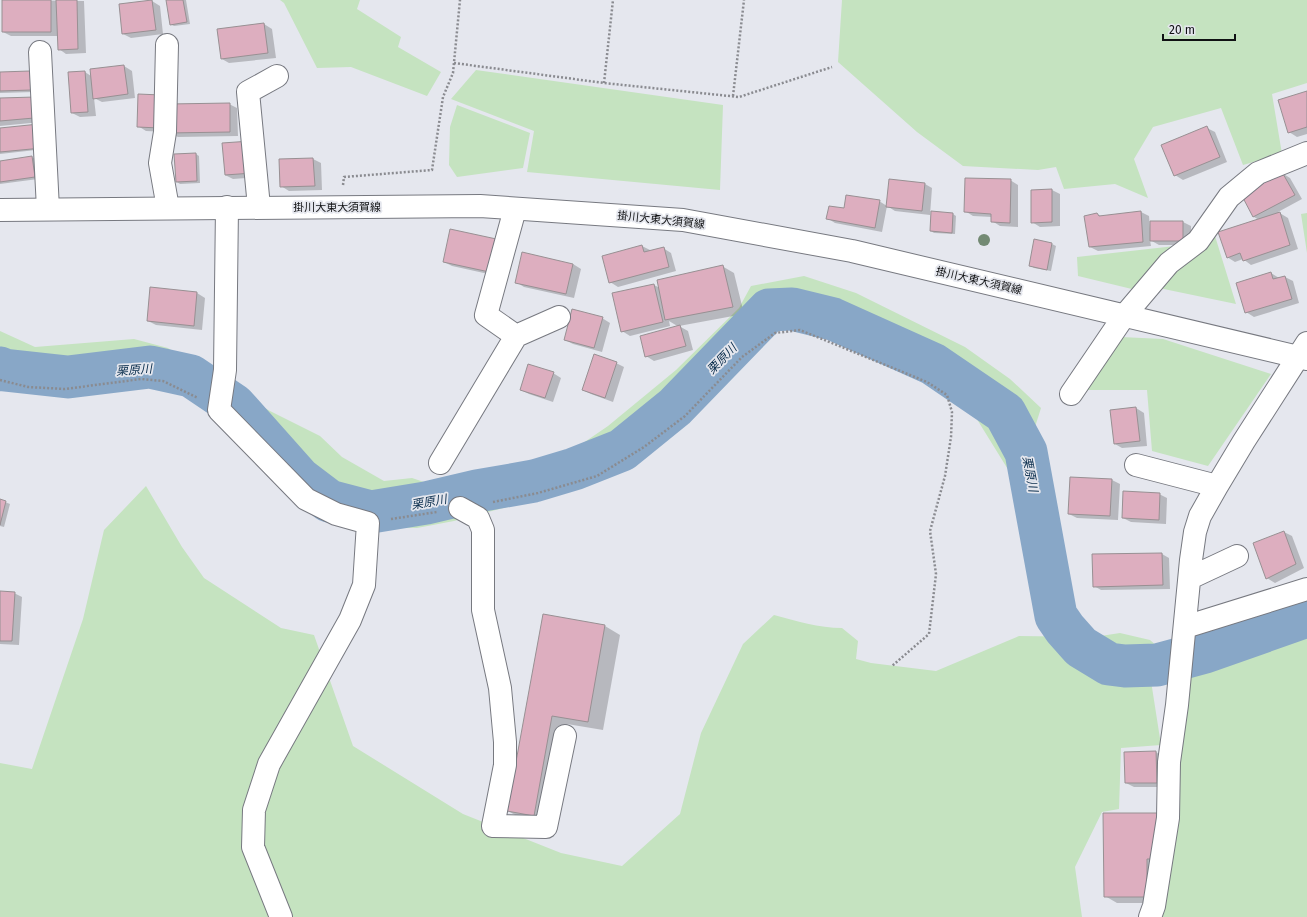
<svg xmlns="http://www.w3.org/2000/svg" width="1307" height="917" font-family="'Fira Sans','Noto Sans JP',sans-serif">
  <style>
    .green { fill: #c5e3c0 }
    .shadow { fill: #0003 }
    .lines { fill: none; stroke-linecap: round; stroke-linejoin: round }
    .river { stroke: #88a7c7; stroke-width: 43 }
    .building { fill: #ddaebf; stroke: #989093 }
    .minor-casing { stroke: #777980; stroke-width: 24 }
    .major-casing { stroke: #777980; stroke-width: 24 }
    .path { stroke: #8a8b90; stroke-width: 2.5; stroke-dasharray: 2 2; stroke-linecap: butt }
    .minor { stroke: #fff; stroke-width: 22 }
    .major { stroke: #fff; stroke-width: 22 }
    .tree { fill: #738a73 }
    .labels { text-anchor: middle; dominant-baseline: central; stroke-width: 3.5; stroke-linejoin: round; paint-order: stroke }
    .street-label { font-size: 11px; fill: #101113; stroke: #e5e7ee }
    .water-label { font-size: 12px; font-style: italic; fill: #062a4a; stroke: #e5e7ee }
  </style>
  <rect width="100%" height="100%" fill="#e5e7ee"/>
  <path class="green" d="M280,0H360L357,9L401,37L398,47L441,72L427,96L351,67L317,68L284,3Z
    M842,0H1307V83L1272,94L1282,154L1243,165L1221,108L1153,127L1134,159L1148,198L1115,184L1064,189L1056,167L1038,170L963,166L917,132L838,62Z
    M476,70L723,105L720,190L527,172L534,131L451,99Z
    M457,105L530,133L523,168L457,177L449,165L450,127Z
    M1307,213V253L1301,214Z
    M1215,236L1236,304L1159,288Z
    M1175,246L1136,290L1078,276L1077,257Z
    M804,276L856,293L965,347L1010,379L1041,408L1017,484L970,408L947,387L857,349L795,326L770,331L728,366L664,432L587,476L507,507L454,521L417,528L371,527L314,503L229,411L236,391L270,411L320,436L342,457L384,481L412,478L439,487L531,467L570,452L608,426L676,370L739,308L751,286Z
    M0,331L35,347L134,339L168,348L214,379L207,398L154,380L105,384L65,389L27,384L0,378Z
    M1121,337L1163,339L1271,374L1208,466L1152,451L1147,390H1082Z
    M146,486L182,547L204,578L281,628L314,635L353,746L463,814L561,853L622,866L680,814L701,733L743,644L774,615C796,621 819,628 842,628L858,641L856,659L871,663L936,671L1019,636L1094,637L1120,633L1150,640L1158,647L1157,665L1151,681L1161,745L1121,748L1119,809L1102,812L1075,867L1082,917H0V763L32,769L83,619L104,530Z
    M1307,626V917H1154L1186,671Z"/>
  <path class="shadow" d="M3,0L84,1L86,53L66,54L59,49L58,36H11L3,32Z
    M172,0H186L190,24L174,26L170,24Z
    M152,1L160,6L163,34L131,38L123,34Z
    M264,24L272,29L276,58L229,63L222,59L218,29Z
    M124,66L132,71L135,98L102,102L94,98L96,116L80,117L72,113L85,72L91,76Z
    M0,73L34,92L0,93Z
    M1307,92V134L1297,137L1289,132Z
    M0,99L41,122L0,126Z
    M229,104L237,108L238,136L178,137L167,132L146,131L138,126L168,105Z
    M1207,128L1215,132L1227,162L1183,180L1175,175Z
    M0,129L45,149L0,154Z
    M224,144L260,177L233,179L225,175Z
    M196,154L199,156L200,183L180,184L177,182Z
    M32,157L36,160L38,179L0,184V162Z
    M313,159L321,163L322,190L289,191L281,186L280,160Z
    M1282,173L1290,178L1302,199L1278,212L1288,218L1298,249L1251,265L1243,259L1235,262L1227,257L1259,220L1254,217L1242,194Z
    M1010,180L1018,185V227L1000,226L992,221V217L973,216L965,211Z
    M925,184L932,188L930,215L895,211L887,206L882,232L835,223L827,218L845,210L879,201L887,206Z
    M1052,190L1060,194V226L1040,227L1032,222Z
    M1141,212L1149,216L1150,228L1183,222L1191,226V245H1159L1150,240L1151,246L1098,251L1090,247L1097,214L1102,217Z
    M953,214L956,216L955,234L934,233L931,231Z
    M451,230L502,277L452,266L444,262Z
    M1035,241L1052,244L1056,246L1051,271L1034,268L1030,265Z
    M642,246L650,250V252L663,248L671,253L676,271L618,287L610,282Z
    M573,264L581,269L574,298L524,287L516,282Z
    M722,266L734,273L744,314L679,326L688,331L693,350L654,361L646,356L679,327L669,321L670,326L630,336L622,331L654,285L660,288Z
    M1271,273L1279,278L1285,277L1293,281L1299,303L1254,317L1246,312Z
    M151,288L197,293L205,298L202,330L156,325L148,321Z
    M602,318L610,323L602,352L573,344L565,340Z
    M616,363L624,367L613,402L591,394L583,390Z
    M553,373L561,378L553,402L529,394L521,390Z
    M1136,408L1144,413L1147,446L1122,448L1115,444Z
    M1112,480L1120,484L1118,520L1077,518L1069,514Z
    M1159,494L1167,498L1166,524L1131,522L1123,518Z
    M0,500L10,504L4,527L0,526Z
    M1284,532L1292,536L1304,568L1275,583L1267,578Z
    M1162,554L1169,558L1170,589L1101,590L1094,586Z
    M0,592L14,593L22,597L19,645L0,644Z
    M544,615L605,626L620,635L603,730L567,724L549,824L524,820L508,811Z
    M1156,752L1163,757L1164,787H1134L1126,783Z
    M1170,821L1158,903H1117L1105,896Z"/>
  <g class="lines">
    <path class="river" d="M0,368L4,370L68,377L150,367L191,376L234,405L300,479L329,501L371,512L426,503L477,491L534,481L574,469L622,450L675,407L769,310L792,309L833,319L933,364L1005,413L1026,452L1056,616L1065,629L1081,647L1109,664L1125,666L1157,665L1205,652L1307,616"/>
  </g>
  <path class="building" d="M2,0H51V32H2Z
    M56,0H77L78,49L58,50Z
    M152,0L156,30L122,34L119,4Z
    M166,0H183L187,22L170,25Z
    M264,23L268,53L221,59L217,29Z
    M124,65L128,94L93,99L90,69Z
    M30,71L31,90L0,91V72Z
    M85,71L88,112L71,113L68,72Z
    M1307,91V127L1288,133L1278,100Z
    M138,94L161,95L160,128L137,127Z
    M35,97L34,118L0,121V98Z
    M230,103V132L169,133V104Z
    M39,124L42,148L0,152V128Z
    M1207,126L1220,157L1174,176L1161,145Z
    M251,141L253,173L225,175L222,143Z
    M196,153L197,181L176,182L174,154Z
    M32,156L35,177L0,182V161Z
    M313,158L315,186L280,187L279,159Z
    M1282,172L1295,195L1253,217L1241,194Z
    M965,178L1011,179L1010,223L991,222V214L964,212Z
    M889,179L925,183L922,211L886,207Z
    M1052,189V222L1031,223V190Z
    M846,195L880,200L875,228L826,219L829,206L844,208Z
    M931,211L953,213L952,233L930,231Z
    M1141,211L1143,242L1089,247L1084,216L1097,213L1099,216Z
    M1280,212L1290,245L1243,261L1240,253L1227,258L1218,232Z
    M1150,221H1183V241H1150Z
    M450,229L501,240L494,273L443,262Z
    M1034,239L1052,243L1047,270L1029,266Z
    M642,245L644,252L664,247L669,267L609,283L602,256Z
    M522,252L573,264L566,294L515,283Z
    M723,265L733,307L665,320L657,280Z
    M1271,272L1273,279L1285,276L1292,299L1245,313L1236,283Z
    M654,284L663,322L621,332L612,293Z
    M150,287L197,292L194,326L147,321Z
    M572,309L603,317L594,348L564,340Z
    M680,325L686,346L645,357L640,336Z
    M594,354L617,362L605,398L582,390Z
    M528,364L554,372L545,398L520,390Z
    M1136,407L1140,441L1114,444L1110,410Z
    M1070,477L1112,479L1110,516L1068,514Z
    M1123,491L1160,493L1159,520L1122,518Z
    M0,499L6,501L0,525Z
    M1284,531L1296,564L1266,579L1253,543Z
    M1162,553L1163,585L1093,587L1092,554Z
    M0,591L15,592L12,641H0Z
    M543,614L605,625L588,722L552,716L534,816L507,811Z
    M1156,751L1157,783H1125L1124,752Z
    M1103,813H1159V859H1147V897H1104Z"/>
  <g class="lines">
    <defs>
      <path id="minor" d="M167,45L165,132L160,163L168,208
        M40,52L48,209
        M227,207L225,370L219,410L306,499L336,514L368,523L364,585L350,620L269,764L254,810L253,847L281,917
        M259,207L248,92L277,76
        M515,209L486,315L516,336L559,317
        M1071,394L1124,316L1169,263L1198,241L1229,197L1258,173L1307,153
        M440,463L516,336
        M1136,465L1217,486
        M460,508L478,518L483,530V610L500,688L505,742V765L493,826L546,827L565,736
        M1190,578L1237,556
        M1185,627L1307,589
        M1150,917L1154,906L1168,818L1169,762L1177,705L1191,560L1195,532L1200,516L1217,486L1244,441L1307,343"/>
      <path id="major" d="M0,210L480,206L683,220L852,251L1307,359"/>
    </defs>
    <use href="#minor" class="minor-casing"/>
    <use href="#major" class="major-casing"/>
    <path class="path" d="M454,63L604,83L739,97L832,67
      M604,83L613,0
      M733,96L744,0
      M343,185L344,177L432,170L443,97L453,73L460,0
      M0,380L28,387L65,389L141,379L163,381L198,398
      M493,502L538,493L597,476L644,447L685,416L742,357L775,333L800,330L927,382L947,395L952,412L951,437L945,476L930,531L936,574L929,634L892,666
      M391,519L437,512"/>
    <use href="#minor" class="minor"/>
    <use href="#major" class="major"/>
  </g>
  <circle class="tree" cx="984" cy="240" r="6"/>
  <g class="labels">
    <g class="street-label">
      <text x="337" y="207">掛川大東大須賀線</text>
      <text transform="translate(661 220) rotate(6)">掛川大東大須賀線</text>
      <text transform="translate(979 281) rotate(13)">掛川大東大須賀線</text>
    </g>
    <g class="water-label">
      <text transform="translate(722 359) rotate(-46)">栗原川</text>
      <text transform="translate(134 370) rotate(-4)">栗原川</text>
      <text transform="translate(1030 474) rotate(79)">栗原川</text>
      <text transform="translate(429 502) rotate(-10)">栗原川</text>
    </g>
  </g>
  <path d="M1163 34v6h72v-6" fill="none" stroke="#101113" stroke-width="2"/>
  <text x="1169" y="34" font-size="12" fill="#101113" stroke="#e5e7ee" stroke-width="3" paint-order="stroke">20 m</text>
</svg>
